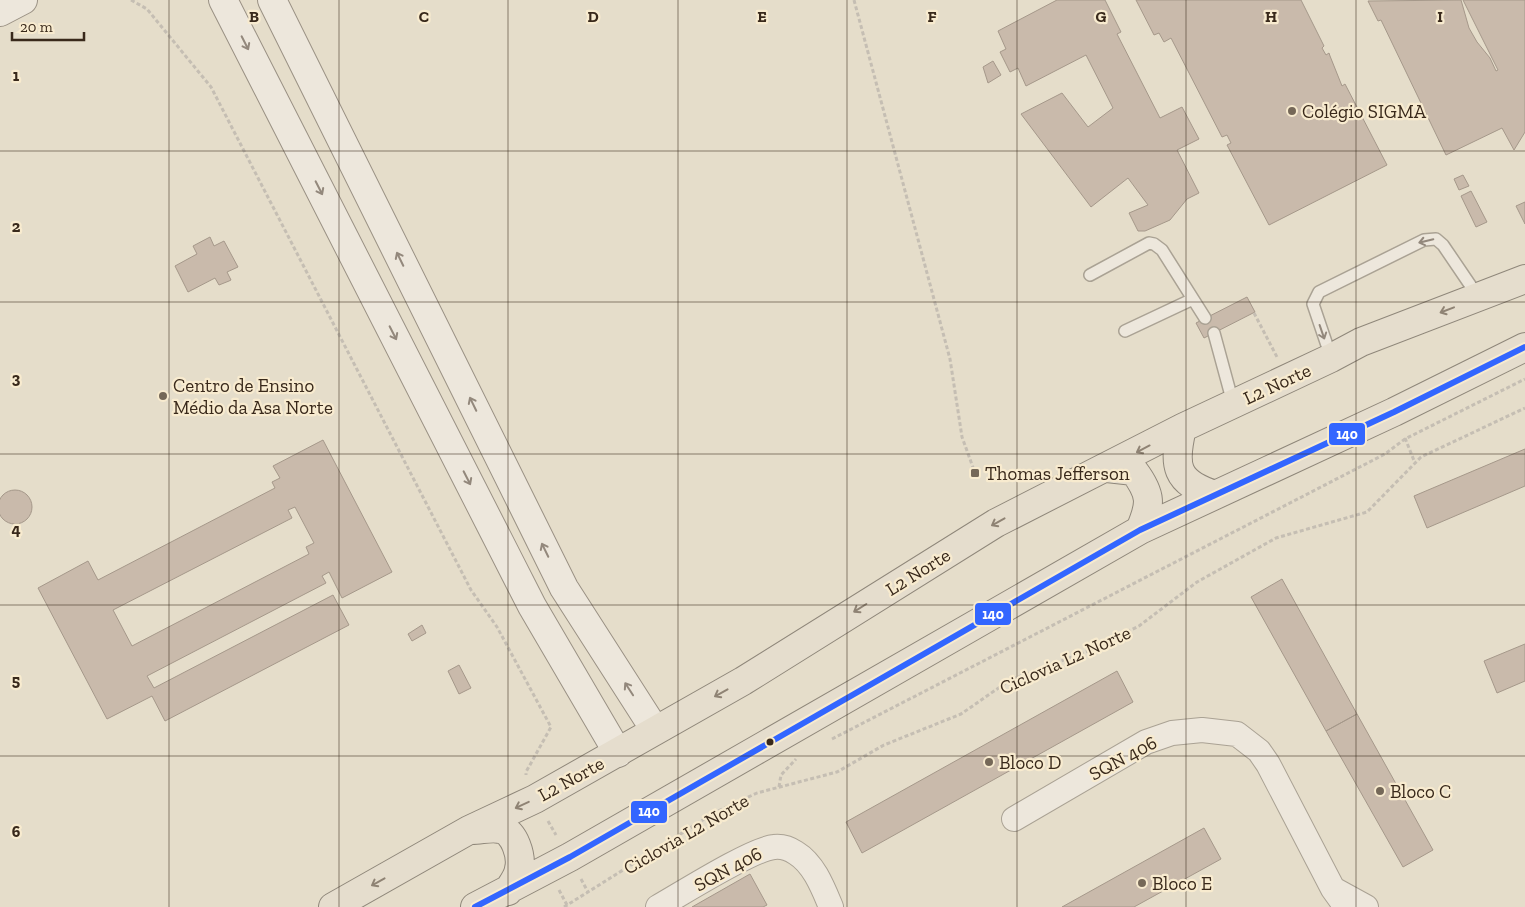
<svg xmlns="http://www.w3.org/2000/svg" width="1525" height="907" font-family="'Zilla Slab',serif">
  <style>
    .building { fill: #c9baab; stroke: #a5988a; fill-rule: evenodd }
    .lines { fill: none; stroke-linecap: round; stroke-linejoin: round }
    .lane-casing { stroke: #aaa294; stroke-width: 14 }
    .street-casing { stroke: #aaa294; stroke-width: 26 }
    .secondary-casing { stroke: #9a9184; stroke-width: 30 }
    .primary-casing { stroke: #8f877a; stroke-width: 30 }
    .path { stroke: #c5beb3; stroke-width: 3; stroke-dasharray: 4 2.5; stroke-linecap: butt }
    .lane { stroke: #ede7dc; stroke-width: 11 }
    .street { stroke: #ede7dc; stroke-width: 24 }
    .secondary { stroke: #ede7dc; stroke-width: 28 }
    .primary { stroke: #e5ddcd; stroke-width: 28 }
    .bus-1-casing { stroke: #f8ebcf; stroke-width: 10 }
    .bus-1 { stroke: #36f; stroke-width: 6 }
    .oneway { stroke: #93887c }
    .oneway2 { stroke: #8f8374 }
    .grid { fill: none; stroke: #39291b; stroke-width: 1; stroke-opacity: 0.55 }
    .poi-dot { fill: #756858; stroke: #f8ebcf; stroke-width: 2 }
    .bus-dot { fill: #39291b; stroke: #f8ebcf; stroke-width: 2 }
    .labels { text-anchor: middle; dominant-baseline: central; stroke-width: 4.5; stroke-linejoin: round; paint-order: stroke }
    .poi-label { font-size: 19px; fill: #39291b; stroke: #f8ebcf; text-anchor: start }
    .street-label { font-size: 19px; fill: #39291b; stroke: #f8ebcf }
    .grid-label { font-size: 16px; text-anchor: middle; font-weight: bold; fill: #39291b; stroke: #f8ebcf; stroke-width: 4.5; stroke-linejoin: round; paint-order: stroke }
    .line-badge { stroke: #f8ebcf; stroke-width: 2 }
    .badge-label { font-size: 14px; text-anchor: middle; font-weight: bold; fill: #fff }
  </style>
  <rect width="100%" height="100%" fill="#e5ddca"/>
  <path class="building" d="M1105,0L1121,32L1117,34L1160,118L1182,107L1199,139L1177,150L1199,193L1187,199L1170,220L1145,231H1138L1129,213L1148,205L1128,178L1091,207L1021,114L1062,93L1088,127L1113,108L1086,55L1026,86L1018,68L1010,72L1000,52L1006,49L998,31L1057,0Z
    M1136,0H1301L1324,46L1322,48L1326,55L1329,53L1330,56L1342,86L1345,84L1387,165L1269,225L1227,145L1231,143L1227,135L1222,137L1171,38L1164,42L1159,33L1154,35Z
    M1461,0L1469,28L1477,42L1490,58L1496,71L1498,70L1463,0H1525V132L1514,150L1502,128L1446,155L1381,20L1378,21L1368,1Z
    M993,61L1001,75L988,83L983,67Z
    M1463,175L1469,186L1459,190L1454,179Z
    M1471,191L1487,222L1476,227L1461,196Z
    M1525,202V224L1516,206Z
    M210,237L214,246L224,241L238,267L227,272L231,280L229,281L219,285L215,278L188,292L175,266L197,254L193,246Z
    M1247,297L1255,312L1204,338L1196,323Z
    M323,440L392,572L342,598L329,572L322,576L326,583L147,676L154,688L333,595L349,625L165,721L152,696L107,719L38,588L88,561L98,580L275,488L272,482L280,478L273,466ZM295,507L314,543L306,547L309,554L132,646L113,610L292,518L288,510Z
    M1525,449V486L1427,528L1414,496Z
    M-2 507a17 17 0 1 1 34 0a17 17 0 1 1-34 0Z
    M1282,579L1357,714L1326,731L1251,597Z
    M422,625L426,633L412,641L408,634Z
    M1525,644V681L1497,693L1484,661Z
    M459,665L471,688L459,694L448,671Z
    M1117,671L1133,702L862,853L846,822Z
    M1357,714L1433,850L1403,867L1326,731Z
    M1204,828L1221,859L1134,907H1062Z
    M750,874L767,905L763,907H692Z"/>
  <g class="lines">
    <defs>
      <path id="lane" d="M1090,275L1149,243L1154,244L1162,250L1205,318
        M1125,331L1193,299
        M1214,333L1233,403
        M1331,357L1313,304L1319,292L1424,240L1436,239L1443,245L1479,298"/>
      <path id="street" d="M1014,819L1146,742L1172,733L1202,730L1237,734L1259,751L1268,764L1333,889L1346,907
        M1335,890L1366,907
        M658,907C681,894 752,849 774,847C782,846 790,849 796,853C814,864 823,888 831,907"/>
      <path id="secondary" d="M223,0L532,606L618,753
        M272,0L564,588L655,730
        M0,12L23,0"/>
      <path id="primary" d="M1182,428C1173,466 1175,482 1215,495
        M1107,468L1134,471C1152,495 1151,504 1140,530
        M472,830C481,830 491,827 500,829C515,831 522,857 519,869C518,877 512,884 508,891
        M333,907L469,830L535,799L743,681L996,523L1182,428L1331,358L1361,342L1525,279
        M475,907L570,857L1140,530L1394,412L1525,347"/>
    </defs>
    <use href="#lane" class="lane-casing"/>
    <use href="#street" class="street-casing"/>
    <use href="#secondary" class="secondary-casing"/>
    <use href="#primary" class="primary-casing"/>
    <path class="path" d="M131,0L147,9L211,87L471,590L497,627L551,727L526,772V775
      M854,0L950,359L962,437L975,473
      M1254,313L1277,357
      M1405,438L1415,463
      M832,739L1385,454L1405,439L1525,379
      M779,787L781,775L796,759
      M548,821L556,835
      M581,879L588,892
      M559,890L567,905
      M564,907L714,813L757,793L837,772L884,745L961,714L1010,680L1088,651L1139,626L1197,582L1276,538L1367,512L1421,457L1525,408"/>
    <use href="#lane" class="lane"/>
    <use href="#street" class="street"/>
    <use href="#secondary" class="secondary"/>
    <use href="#primary" class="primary"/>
    <defs>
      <path id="bus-1" d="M475,907L570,857L1140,530L1394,412L1525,347"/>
    </defs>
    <use href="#bus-1" class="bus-1-casing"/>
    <use href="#bus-1" class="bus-1"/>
  </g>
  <defs><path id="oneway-shaft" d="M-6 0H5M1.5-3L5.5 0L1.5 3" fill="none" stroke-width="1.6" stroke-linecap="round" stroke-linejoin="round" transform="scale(1.25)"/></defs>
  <g class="oneway">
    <use href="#oneway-shaft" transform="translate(245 43) rotate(63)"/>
    <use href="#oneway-shaft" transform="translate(319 188) rotate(63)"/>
    <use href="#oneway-shaft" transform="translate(1426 241) rotate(167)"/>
    <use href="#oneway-shaft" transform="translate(400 259) rotate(-116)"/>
    <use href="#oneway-shaft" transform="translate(1322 332) rotate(71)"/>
    <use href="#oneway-shaft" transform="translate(393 333) rotate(63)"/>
    <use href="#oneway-shaft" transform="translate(473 404) rotate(-116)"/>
    <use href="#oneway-shaft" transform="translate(467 478) rotate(63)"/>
    <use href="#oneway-shaft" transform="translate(545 550) rotate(-116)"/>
    <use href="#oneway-shaft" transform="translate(629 689) rotate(-123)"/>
  </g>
  <g class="oneway2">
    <use href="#oneway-shaft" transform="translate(1447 310) rotate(159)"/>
    <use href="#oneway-shaft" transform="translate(1143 449) rotate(152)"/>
    <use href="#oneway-shaft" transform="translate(998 522) rotate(151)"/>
    <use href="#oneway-shaft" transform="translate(860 608) rotate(148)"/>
    <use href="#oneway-shaft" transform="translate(721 693) rotate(151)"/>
    <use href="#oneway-shaft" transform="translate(522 805) rotate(155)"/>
    <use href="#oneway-shaft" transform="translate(378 882) rotate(151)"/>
  </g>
  <path class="grid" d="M169,0V907M339,0V907M508,0V907M678,0V907M847,0V907M1017,0V907M1186,0V907M1356,0V907M0,151H1525M0,302H1525M0,454H1525M0,605H1525M0,756H1525"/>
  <g class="poi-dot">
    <circle cx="1292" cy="111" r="5"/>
    <circle cx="163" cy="396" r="5"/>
    <rect x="970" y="468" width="10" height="10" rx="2.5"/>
    <circle cx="989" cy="762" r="5"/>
    <circle cx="1380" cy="791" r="5"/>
    <circle cx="1142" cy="883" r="5"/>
  </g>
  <circle class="bus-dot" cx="770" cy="742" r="4.5"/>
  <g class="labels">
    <g class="poi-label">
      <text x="1302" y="111">Colégio SIGMA</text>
      <text x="173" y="385">Centro de Ensino<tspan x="173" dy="22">Médio da Asa Norte</tspan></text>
      <text x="985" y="473">Thomas Jefferson</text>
      <text x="999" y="762">Bloco D</text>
      <text x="1390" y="791">Bloco C</text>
      <text x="1152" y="883">Bloco E</text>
    </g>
    <g class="street-label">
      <text transform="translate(1277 384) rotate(-25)">L2 Norte</text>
      <text transform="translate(918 572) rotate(-32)">L2 Norte</text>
      <text transform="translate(1065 660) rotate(-24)">Ciclovia L2 Norte</text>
      <text transform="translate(1123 758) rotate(-28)">SQN 406</text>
      <text transform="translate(571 779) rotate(-29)">L2 Norte</text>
      <text transform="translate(686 834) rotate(-30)">Ciclovia L2 Norte</text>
      <text transform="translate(728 869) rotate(-28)">SQN 406</text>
    </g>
  </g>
  <g class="grid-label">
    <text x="254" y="22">B</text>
    <text x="424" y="22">C</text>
    <text x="593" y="22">D</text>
    <text x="762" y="22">E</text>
    <text x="932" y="22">F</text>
    <text x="1101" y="22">G</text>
    <text x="1271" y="22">H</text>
    <text x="1440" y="22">I</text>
    <text x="16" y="81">1</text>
    <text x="16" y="232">2</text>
    <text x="16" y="384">3</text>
    <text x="16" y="535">4</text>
    <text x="16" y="686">5</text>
    <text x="16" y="837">6</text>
  </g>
  <g class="line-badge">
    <rect x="1328" y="422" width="38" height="24" rx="5" fill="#36f"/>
    <rect x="974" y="602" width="38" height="24" rx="5" fill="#36f"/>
    <rect x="630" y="800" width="38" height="24" rx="5" fill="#36f"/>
  </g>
  <g class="badge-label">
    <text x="1347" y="439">140</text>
    <text x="993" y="619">140</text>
    <text x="649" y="816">140</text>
  </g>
  <path d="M12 32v8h72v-8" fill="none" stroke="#39291b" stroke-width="2.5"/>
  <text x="20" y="32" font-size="15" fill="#39291b" stroke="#f8ebcf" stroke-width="4" paint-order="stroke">20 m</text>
</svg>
